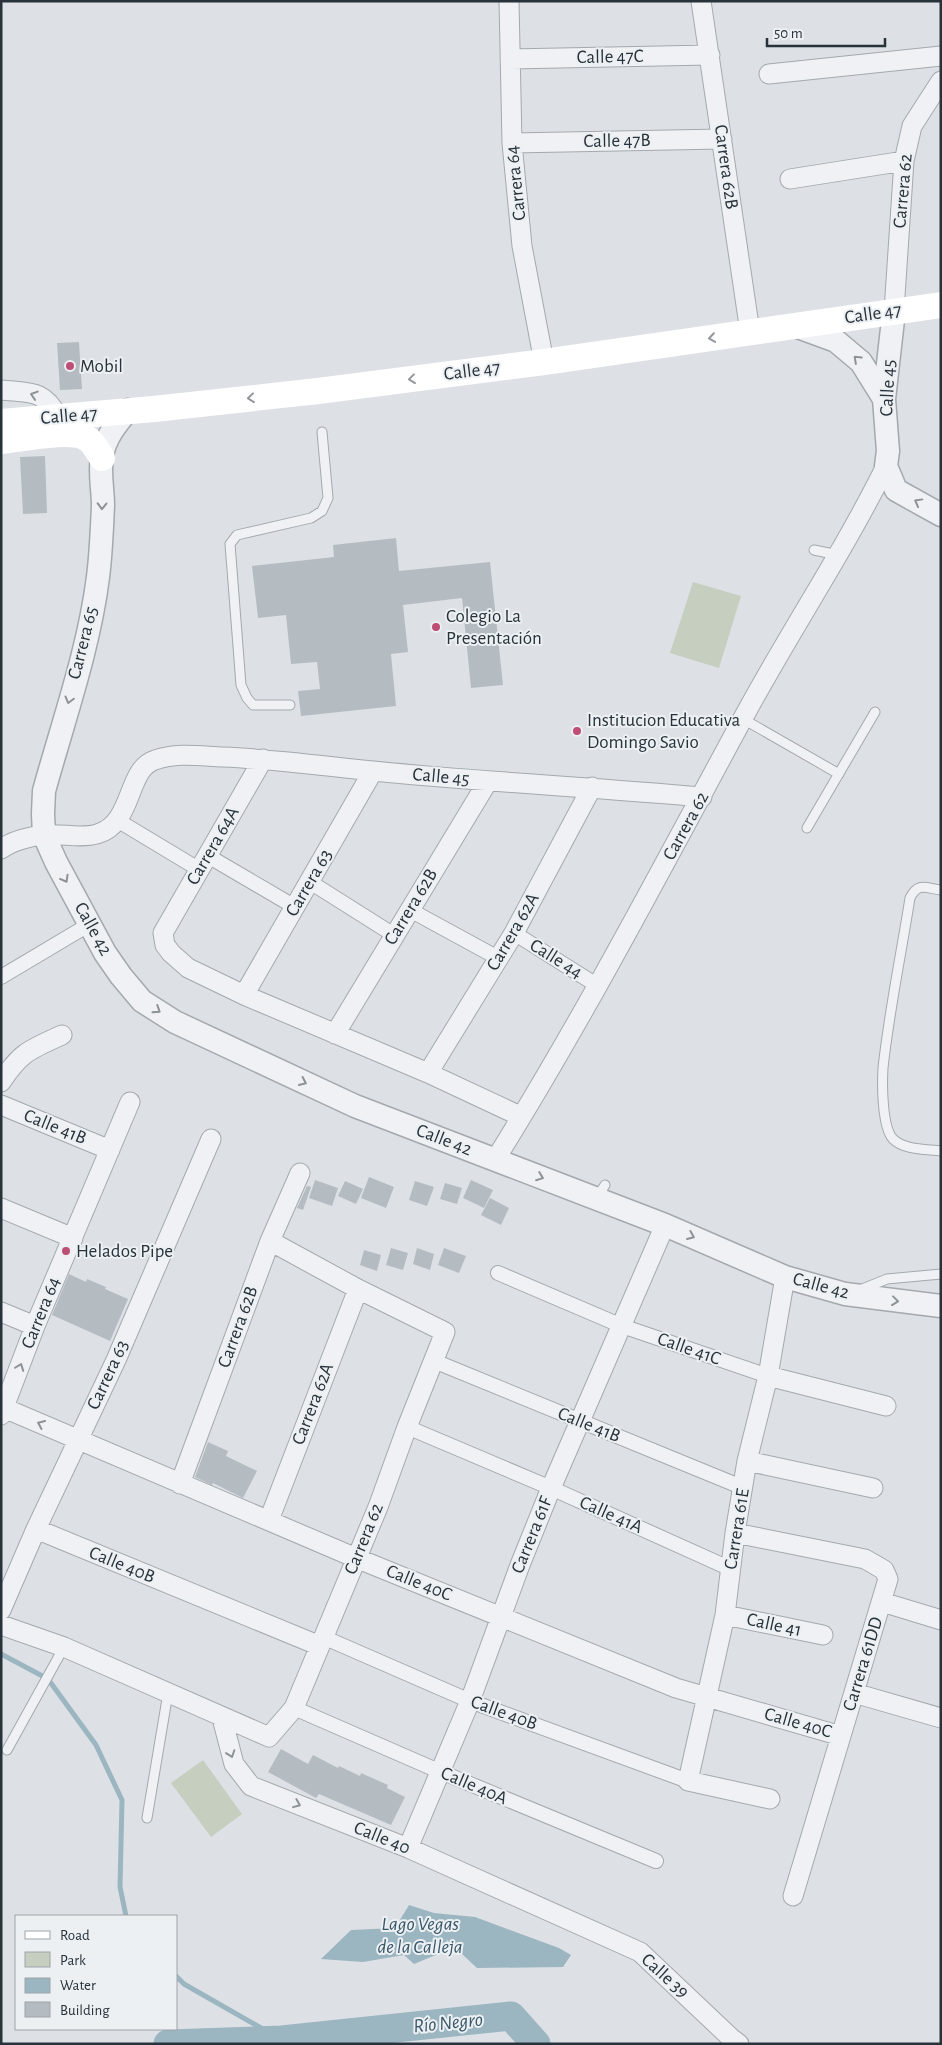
<svg xmlns="http://www.w3.org/2000/svg" width="942" height="2045" font-family="'Alegreya Sans',sans-serif">
  <style>
    .green { fill: #c5cebf }
    .water { fill: #9bb5c1 }
    .lines { fill: none; stroke-linecap: round; stroke-linejoin: round }
    .stream { stroke: #9bb5c1; stroke-width: 5 }
    .river { stroke: #9bb5c1; stroke-width: 29 }
    .building { fill: #b5bcc1 }
    .service-casing { stroke: #a3a9ae; stroke-width: 11 }
    .pedestrian-casing { stroke: #a3a9ae; stroke-width: 16 }
    .minor-casing { stroke: #a3a9ae; stroke-width: 21 }
    .tertiary-casing { stroke: #a3a9ae; stroke-width: 25 }
    .service { stroke: #eff1f4; stroke-width: 9 }
    .pedestrian { stroke: #eff1f4; stroke-width: 14 }
    .minor { stroke: #eff1f4; stroke-width: 19 }
    .tertiary { stroke: #eff1f4; stroke-width: 22 }
    .secondary { stroke: #fff; stroke-width: 26 }
    .oneway { stroke: #94989c }
    .oneway2 { stroke: #8c9297 }
    .poi-dot { fill: #bd4e74; stroke: #ecf0f3; stroke-width: 2 }
    .labels { text-anchor: middle; dominant-baseline: central; stroke-width: 4; stroke-linejoin: round; paint-order: stroke }
    .street-label { font-size: 19px; fill: #28323a; stroke: #ecf0f3 }
    .poi-label { font-size: 19px; fill: #28323a; stroke: #ecf0f3; text-anchor: start }
    .water-label { font-size: 20px; font-style: italic; fill: #375668; stroke: #ecf0f3 }
  </style>
  <rect width="100%" height="100%" fill="#dde1e5"/>
  <path class="green" d="M693,582L741,596L719,668L670,653Z
    M203,1760L242,1814L211,1837L171,1783Z"/>
  <path class="water" d="M409,1905L434,1913L475,1917L559,1948L571,1955L563,1967L477,1968L446,1939L450,1949L414,1964L404,1955L363,1962L321,1959L351,1930L395,1928Z"/>
  <g class="lines">
    <path class="stream" d="M1,1654L48,1679L96,1745L122,1800L120,1887L126,1916
      M176,1976L184,1984L282,2040"/>
    <path class="river" d="M168,2044L282,2040L511,2016L536,2044"/>
  </g>
  <path class="building" d="M79,342L82,389L60,390L57,343Z
    M45,456L47,513L23,514L20,457Z
    M396,538L399,571L490,562L503,685L471,688L462,598L403,605L408,652L391,654L396,706L301,716L298,691L320,689L317,662L291,664L286,615L258,618L252,566L334,557L333,545Z
    M369,1177L394,1187L386,1208L361,1198Z
    M315,1180L338,1188L332,1206L309,1198Z
    M471,1180L493,1190L484,1208L463,1198Z
    M345,1181L363,1189L356,1204L338,1196Z
    M415,1181L434,1187L427,1206L409,1200Z
    M445,1183L462,1188L457,1204L440,1199Z
    M307,1186L311,1187L303,1210L297,1208Z
    M490,1198L509,1208L501,1225L481,1215Z
    M391,1248L408,1253L403,1270L386,1265Z
    M417,1248L434,1254L430,1270L413,1264Z
    M444,1248L466,1256L459,1273L438,1265Z
    M364,1250L381,1255L377,1271L360,1265Z
    M69,1274L86,1282L87,1279L106,1287L105,1289L128,1299L110,1341L52,1315Z
    M208,1442L228,1451L226,1456L257,1471L243,1498L213,1483L212,1485L195,1477Z
    M281,1749L308,1764L313,1755L338,1768L339,1766L360,1776L361,1773L388,1785L387,1788L405,1797L391,1825L319,1794L316,1798L268,1772Z"/>
  <g class="lines">
    <defs>
      <path id="service" d="M814,550L838,555
        M290,705H253L247,698L241,685L230,544L237,535L311,518L322,511L328,498L322,432
        M743,719L839,774
        M807,828L875,712
        M941,890C925,888 918,882 910,898C901,955 889,1012 883,1068C882,1085 882,1127 893,1139C904,1150 926,1149 941,1151
        M596,1199L605,1185
        M862,1289L887,1279L941,1274
        M7,1750L64,1647
        M147,1818L168,1693"/>
      <path id="pedestrian" d="M117,820L200,870
        M208,856L295,907
        M310,882L394,935
        M410,910L498,958
        M514,933L598,986
        M1,977L90,924
        M498,1273L622,1326L768,1376
        M434,1361L744,1488
        M407,1427L551,1488L731,1569
        M323,1637L470,1701L688,1781
        M294,1708L441,1772L656,1861"/>
      <path id="minor" d="M509,1L512,143L522,246L544,362
        M701,1L750,332
        M510,59L710,55
        M769,74L941,56
        M512,143L722,139
        M790,179L904,161
        M894,311L904,161L912,126L941,81
        M1,390C29,393 44,389 58,417
        M263,759L163,933L165,945L171,953L188,968L244,995L428,1073L520,1116
        M1,849C12,841 31,836 44,835C62,833 80,839 97,834C134,824 126,769 155,760C177,752 200,756 223,757C273,759 323,766 373,771C483,782 592,787 702,797
        M244,995L373,771
        M335,1034L488,781
        M428,1073L514,933L592,787
        M1,1082C21,1052 29,1050 62,1035
        M1,1105L110,1150
        M495,1160C584,1017 662,868 742,720C788,634 843,553 886,466
        M1,1208L73,1238
        M1,1312L35,1326
        M768,1376L886,1406
        M4,1408L356,1558L676,1688L841,1736
        M1,1415L35,1326L130,1102
        M747,1461L873,1488
        M180,1484L270,1241L300,1173
        M269,1520L358,1289
        M36,1529L320,1646
        M735,1533L865,1559L884,1570L888,1579L793,1896
        M882,1602L941,1620
        M1,1610L36,1529L116,1360L211,1139
        M725,1615L823,1635
        M1,1625L64,1647L269,1737L294,1708L378,1507L407,1427L445,1332L358,1289L270,1241
        M854,1693L941,1718
        M222,1718L234,1764L251,1786L408,1848L640,1952L731,2038L739,2044
        M770,1799L688,1781L725,1615L735,1533L747,1461L768,1376L785,1277
        M408,1848L470,1701L520,1565L551,1488L665,1225"/>
      <path id="tertiary" d="M894,311L884,399L888,451L886,466L896,490L941,515
        M795,326L836,341L861,362L884,399
        M128,410C116,424 105,438 102,456C99,472 103,490 103,505C102,529 101,554 98,577C89,649 63,722 44,791L43,814L44,835L56,862L105,953L121,976L142,1001L175,1022L355,1106L665,1225L785,1277L845,1294L941,1306"/>
    </defs>
    <use href="#service" class="service-casing"/>
    <use href="#pedestrian" class="pedestrian-casing"/>
    <use href="#minor" class="minor-casing"/>
    <use href="#tertiary" class="tertiary-casing"/>
    <use href="#service" class="service"/>
    <use href="#pedestrian" class="pedestrian"/>
    <use href="#minor" class="minor"/>
    <use href="#tertiary" class="tertiary"/>
    <path class="secondary" d="M1,422L154,409L318,391L544,362L941,305
      M1,441C20,439 69,429 84,437C92,440 97,450 102,458"/>
  </g>
  <defs><path id="oneway-chevron" d="M-2-3.5L2.5 0L-2 3.5" fill="none" stroke-width="1.6" stroke-linecap="round" stroke-linejoin="round" transform="scale(1.25)"/></defs>
  <g class="oneway">
    <use href="#oneway-chevron" transform="translate(712 338) rotate(172)"/>
    <use href="#oneway-chevron" transform="translate(412 379) rotate(173)"/>
    <use href="#oneway-chevron" transform="translate(251 398) rotate(174)"/>
  </g>
  <g class="oneway2">
    <use href="#oneway-chevron" transform="translate(857 359) rotate(-137)"/>
    <use href="#oneway-chevron" transform="translate(34 395) rotate(-162)"/>
    <use href="#oneway-chevron" transform="translate(918 502) rotate(-151)"/>
    <use href="#oneway-chevron" transform="translate(102 506) rotate(91)"/>
    <use href="#oneway-chevron" transform="translate(69 700) rotate(105)"/>
    <use href="#oneway-chevron" transform="translate(65 879) rotate(61)"/>
    <use href="#oneway-chevron" transform="translate(157 1010) rotate(33)"/>
    <use href="#oneway-chevron" transform="translate(303 1082) rotate(25)"/>
    <use href="#oneway-chevron" transform="translate(540 1177) rotate(21)"/>
    <use href="#oneway-chevron" transform="translate(691 1236) rotate(23)"/>
    <use href="#oneway-chevron" transform="translate(895 1301) rotate(7)"/>
    <use href="#oneway-chevron" transform="translate(20 1367) rotate(-69)"/>
    <use href="#oneway-chevron" transform="translate(41 1424) rotate(-156)"/>
    <use href="#oneway-chevron" transform="translate(231 1754) rotate(71)"/>
    <use href="#oneway-chevron" transform="translate(297 1804) rotate(22)"/>
  </g>
  <g class="poi-dot">
    <circle cx="70" cy="366" r="5"/>
    <circle cx="436" cy="627" r="5"/>
    <circle cx="577" cy="731" r="5"/>
    <circle cx="66" cy="1251" r="5"/>
  </g>
  <g class="labels">
    <g class="street-label">
      <text transform="translate(610 57) rotate(-1)">Calle 47C</text>
      <text transform="translate(617 141) rotate(-1)">Calle 47B</text>
      <text transform="translate(726 167) rotate(82)">Carrera 62B</text>
      <text transform="translate(516 183) rotate(-96)">Carrera 64</text>
      <text transform="translate(903 191) rotate(-85)">Carrera 62</text>
      <text transform="translate(873 314) rotate(-8)">Calle 47</text>
      <text transform="translate(472 371) rotate(-7)">Calle 47</text>
      <text transform="translate(888 388) rotate(-87)">Calle 45</text>
      <text transform="translate(69 416) rotate(-5)">Calle 47</text>
      <text transform="translate(83 643) rotate(-76)">Carrera 65</text>
      <text transform="translate(441 777) rotate(5)">Calle 45</text>
      <text transform="translate(686 826) rotate(-61)">Carrera 62</text>
      <text transform="translate(213 846) rotate(-60)">Carrera 64A</text>
      <text transform="translate(309 883) rotate(-60)">Carrera 63</text>
      <text transform="translate(411 907) rotate(-59)">Carrera 62B</text>
      <text transform="translate(93 929) rotate(61)">Calle 42</text>
      <text transform="translate(513 932) rotate(-60)">Carrera 62A</text>
      <text transform="translate(556 959) rotate(32)">Calle 44</text>
      <text transform="translate(55 1127) rotate(22)">Calle 41B</text>
      <text transform="translate(444 1140) rotate(21)">Calle 42</text>
      <text transform="translate(821 1286) rotate(15)">Calle 42</text>
      <text transform="translate(41 1313) rotate(-68)">Carrera 64</text>
      <text transform="translate(238 1327) rotate(-70)">Carrera 62B</text>
      <text transform="translate(689 1349) rotate(19)">Calle 41C</text>
      <text transform="translate(108 1375) rotate(-65)">Carrera 63</text>
      <text transform="translate(313 1404) rotate(-69)">Carrera 62A</text>
      <text transform="translate(589 1425) rotate(22)">Calle 41B</text>
      <text transform="translate(611 1515) rotate(24)">Calle 41A</text>
      <text transform="translate(737 1529) rotate(-81)">Carrera 61E</text>
      <text transform="translate(532 1535) rotate(-68)">Carrera 61F</text>
      <text transform="translate(364 1539) rotate(-68)">Carrera 62</text>
      <text transform="translate(122 1565) rotate(22)">Calle 40B</text>
      <text transform="translate(419 1583) rotate(22)">Calle 40C</text>
      <text transform="translate(774 1625) rotate(12)">Calle 41</text>
      <text transform="translate(863 1664) rotate(-73)">Carrera 61DD</text>
      <text transform="translate(504 1713) rotate(20)">Calle 40B</text>
      <text transform="translate(798 1723) rotate(16)">Calle 40C</text>
      <text transform="translate(474 1786) rotate(23)">Calle 40A</text>
      <text transform="translate(382 1838) rotate(22)">Calle 40</text>
      <text transform="translate(665 1976) rotate(42)">Calle 39</text>
    </g>
    <g class="poi-label">
      <text x="80" y="366">Mobil</text>
      <text x="446" y="616">Colegio La<tspan x="446" dy="22">Presentación</tspan></text>
      <text x="587" y="720">Institucion Educativa<tspan x="587" dy="22">Domingo Savio</tspan></text>
      <text x="76" y="1251">Helados Pipe</text>
    </g>
    <g class="water-label">
      <text x="420" y="1924">Lago Vegas<tspan x="420" dy="23">de la Calleja</tspan></text>
      <text transform="translate(448 2023) rotate(-6)">Río Negro</text>
    </g>
  </g>
  <rect width="942" height="2045" fill="none" stroke="#28323a" stroke-width="5"/>
  <rect x="15" y="1915" width="162" height="115" fill="#ecf0f3" stroke="#9ea4a9"/>
  <rect x="25" y="1931" width="25" height="8" fill="#ffffff" stroke="#9ea4a9"/>
  <text x="60" y="1940" font-size="15" fill="#28323a">Road</text>
  <rect x="25" y="1952" width="25" height="15" fill="#c5cebf" stroke="#9ea4a9"/>
  <text x="60" y="1965" font-size="15" fill="#28323a">Park</text>
  <rect x="25" y="1978" width="25" height="15" fill="#9bb5c1" stroke="#9ea4a9"/>
  <text x="60" y="1990" font-size="15" fill="#28323a">Water</text>
  <rect x="25" y="2002" width="25" height="15" fill="#b5bcc1" stroke="#9ea4a9"/>
  <text x="60" y="2015" font-size="15" fill="#28323a">Building</text>
  <path d="M767 38v8h118v-8" fill="none" stroke="#28323a" stroke-width="2.5"/>
  <text x="774" y="38" font-size="15" fill="#28323a" stroke="#ecf0f3" stroke-width="4" paint-order="stroke">50 m</text>
</svg>
